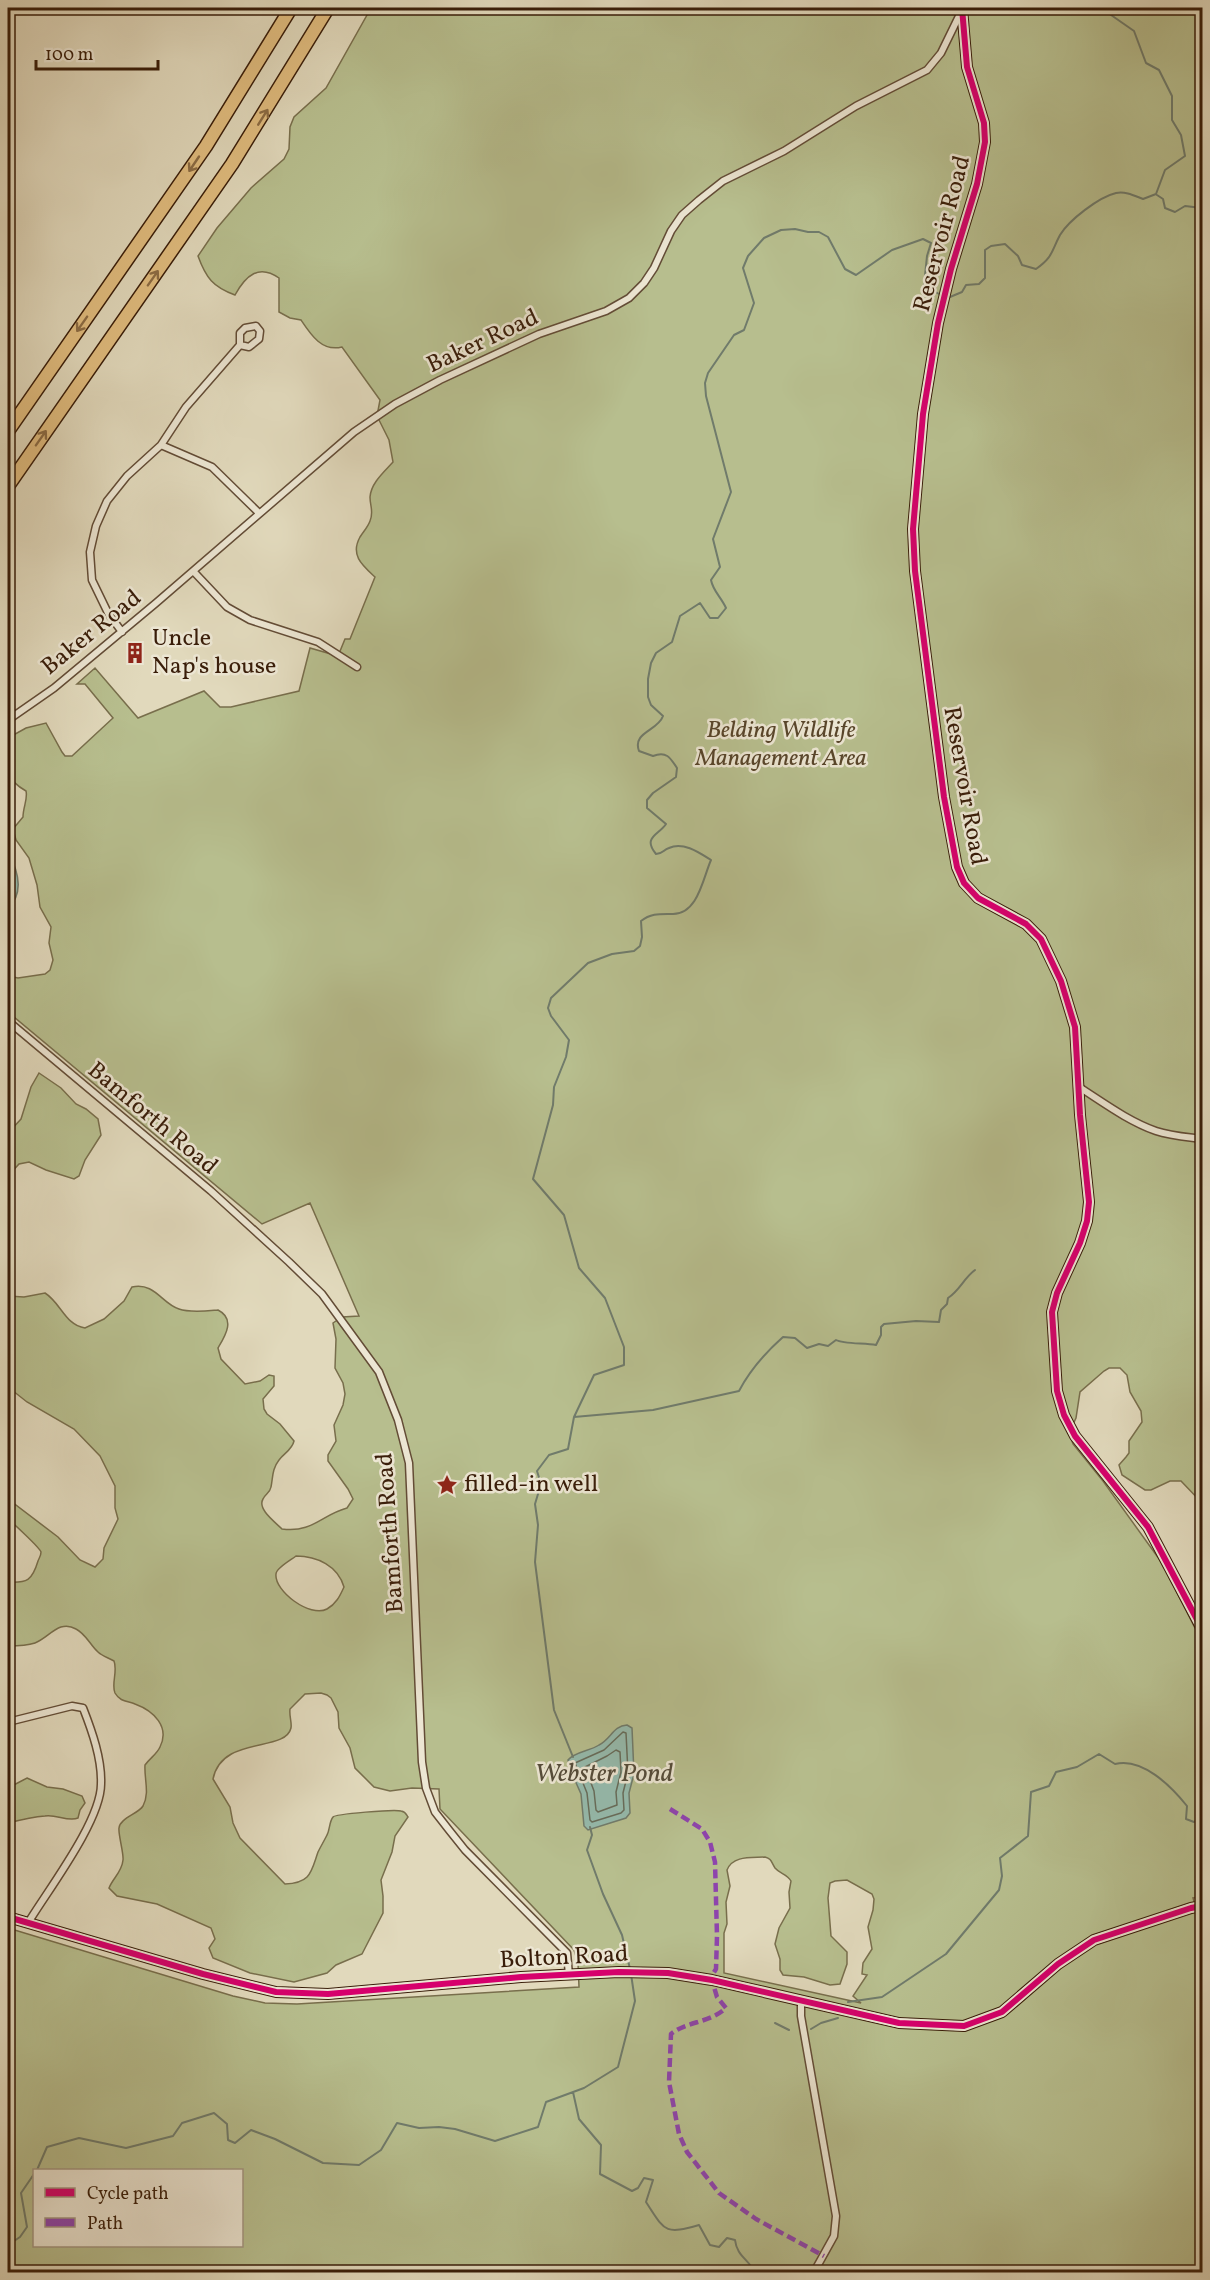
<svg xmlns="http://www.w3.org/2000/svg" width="1210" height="2280" font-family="Vollkorn,serif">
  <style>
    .green { fill: #b7be8e; stroke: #786e4c; stroke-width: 1.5; fill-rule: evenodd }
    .water { fill: #95baac; stroke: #707b6b; stroke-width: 1.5 }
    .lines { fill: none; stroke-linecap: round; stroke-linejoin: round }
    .shore { stroke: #676c5a; stroke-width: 1.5 }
    .stream { stroke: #707b6b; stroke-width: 2 }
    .street-casing { stroke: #634c36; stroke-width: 9 }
    .secondary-casing { stroke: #391d09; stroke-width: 12 }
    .highway-casing { stroke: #391d09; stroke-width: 15 }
    .street { stroke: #ece6d3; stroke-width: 6 }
    .secondary { stroke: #ece6d3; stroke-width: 9 }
    .highway { stroke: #e0bc7e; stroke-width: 12 }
    .quiet { stroke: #8e44ad; stroke-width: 4.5; stroke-dasharray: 9 4.5; stroke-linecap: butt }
    .cycleway-casing { stroke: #ece6d3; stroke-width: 10 }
    .cycleway { stroke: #d6006c; stroke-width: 6 }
    .oneway { stroke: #8c6c44 }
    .labels { text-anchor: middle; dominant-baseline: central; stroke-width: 5; stroke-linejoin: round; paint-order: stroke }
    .street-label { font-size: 24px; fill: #391d09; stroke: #ece6d3 }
    .poi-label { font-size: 24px; fill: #391d09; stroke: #ece6d3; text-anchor: start }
    .park-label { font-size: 24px; font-style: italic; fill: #58452a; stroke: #ece6d3 }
    .water-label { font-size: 26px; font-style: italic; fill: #554c3a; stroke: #ece6d3 }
  </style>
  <rect width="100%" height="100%" fill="#e1d9bc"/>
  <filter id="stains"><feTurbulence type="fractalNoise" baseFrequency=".00333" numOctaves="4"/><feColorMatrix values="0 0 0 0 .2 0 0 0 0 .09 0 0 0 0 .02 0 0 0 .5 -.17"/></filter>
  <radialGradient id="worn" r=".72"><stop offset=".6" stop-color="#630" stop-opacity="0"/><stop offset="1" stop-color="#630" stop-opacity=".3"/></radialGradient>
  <path class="green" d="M371,8H1202V1503L1181,1481H1170L1151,1490H1145L1122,1475L1119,1465L1126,1457L1129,1453V1441L1142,1422L1141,1411L1130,1392L1127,1375L1120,1368H1109L1104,1371L1080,1392L1076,1418L1069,1433L1073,1444L1103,1481L1162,1563L1202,1642V1897L1193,1898L1202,1930V2272H8V1928L233,1996L265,2003L297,2004L579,1987L578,1963L574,1950L440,1809L439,1789L412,1788L390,1791L374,1787L355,1768L350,1748L339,1728L338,1712L331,1698L327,1695L321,1693L305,1694L290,1709C289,1716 292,1722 291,1728C285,1753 222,1735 213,1779L230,1807L233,1823L240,1838L285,1884C311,1883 311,1872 318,1852C321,1846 324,1841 327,1835C330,1830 329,1822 333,1817C335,1814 395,1809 401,1811C406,1812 406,1814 408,1817L395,1836L392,1852L381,1880L383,1896V1913L362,1954L336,1965L327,1973L294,1982L250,1973L213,1958L209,1948L215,1939L211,1928L157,1904L117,1896L109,1888C113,1878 122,1872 123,1860C124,1854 118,1834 119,1828C120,1818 138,1814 143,1806C150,1793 144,1779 145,1765C150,1758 157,1754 160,1747C170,1727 154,1711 135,1704C128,1701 120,1702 115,1693C111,1684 118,1671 114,1661C109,1658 102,1656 98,1652C90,1645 86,1634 76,1629C59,1619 49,1638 35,1643C26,1646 17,1646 8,1646V1582C27,1583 32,1581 38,1561C39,1558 41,1556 41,1552C40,1548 13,1523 8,1519V1499L58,1537L80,1560L95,1567L103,1559L104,1548L118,1519L115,1508V1486L100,1456L74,1429L27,1402L8,1387V1296L24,1297L45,1293C61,1303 65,1325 85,1328L104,1319L124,1301L132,1287C155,1282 162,1304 179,1309C190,1313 206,1311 218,1310C236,1319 225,1336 218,1348L221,1359L245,1384L260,1381L269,1375L274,1376V1386L263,1399L264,1409L267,1414L280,1424L294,1441C292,1450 284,1453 279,1460C272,1469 273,1477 271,1487C270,1493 265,1494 263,1499C257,1509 275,1522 282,1529C313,1533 321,1515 347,1508L353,1499L348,1489L328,1461V1455L336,1441L334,1425L343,1405L345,1394L343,1383L335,1368L336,1339L333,1323L342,1317L359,1316L310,1203L262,1224L8,1012V976L18,978L45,974L50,970L53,960L49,943L51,927L40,907L37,885L29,858L16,840L13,829L23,817C23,807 28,799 26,791C0,776 8,765 8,738L26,728L46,723L62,752L65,756H72L113,718L85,684H77L95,668L138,718L204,691L220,707H231L299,691L310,648L338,656L345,639H350L375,577C362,565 350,555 360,537C363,532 368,527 370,521C374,512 370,506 370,497C371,483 384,472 393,462L389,440L377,416L380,400L342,347C322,352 311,335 301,320L290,318L279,312V278C259,264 246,275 235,295C213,287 206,278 198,256L217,228L251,188L284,159L289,149L290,127L294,117L326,88ZM296,1556C317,1556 338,1566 344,1587C340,1596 336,1604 327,1609C310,1618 274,1591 276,1574C276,1568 291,1560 296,1556ZM765,1857C772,1859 771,1862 775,1868C780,1874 787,1874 791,1881L789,1892L790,1908L779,1928L775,1944L780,1959V1970L783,1975L804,1977L830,1985L840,1984L847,1964V1952L831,1936L828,1898L830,1883L835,1881L847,1880L872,1894L874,1899L873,1910L868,1927L872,1949L863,1963L862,1974L867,1975L853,1996L861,2003L724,1973V1933L727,1924L726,1902L730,1886L727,1870C733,1855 752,1858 765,1857ZM34,2170H242V2246H34Z
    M39,1073L61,1088L76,1104L86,1109L98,1119L101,1135L85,1160L79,1176L74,1179L46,1170L29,1162L19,1164L8,1176V1133L21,1119L31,1087Z
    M27,1778L47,1787L63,1789L82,1796L85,1803L80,1810L78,1818C68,1822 56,1814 45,1816C33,1817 20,1820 8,1823V1788Z"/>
  <path class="water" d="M8,852C18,870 25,892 8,909Z
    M627,1725L632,1728L634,1774L629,1793L630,1813L626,1818L588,1830L584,1826L581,1794L570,1769L568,1760C574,1752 590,1751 599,1745C611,1739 613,1726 627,1725Z"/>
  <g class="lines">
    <path class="shore" d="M623,1732L626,1733L628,1773L623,1793L624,1810L621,1813L592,1822L590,1820L587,1793L575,1763L604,1750Z
      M616,1750L620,1752L621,1772L616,1792L617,1805L598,1812L596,1810L594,1791L585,1767L607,1756Z"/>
    <path class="stream" d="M1101,8L1134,31L1146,63L1159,70L1172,96V120L1181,135L1185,156L1165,170L1156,194
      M1157,195L1163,199L1165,208L1175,212L1185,206L1202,208
      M950,297L962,292L966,285L979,284L985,278V250L991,246L1005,244L1018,256L1022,265L1036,269C1053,257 1051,252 1060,235C1069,220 1099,197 1116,193C1126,191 1135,196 1143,199L1156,194
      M574,1417L653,1410L739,1391C750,1370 765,1353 783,1337L795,1338L807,1348L819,1344L828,1346L836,1340C843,1344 865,1343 876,1345L881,1335V1327L884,1324L916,1321L939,1322L941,1310L947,1304L948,1298C960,1290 964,1278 975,1270
      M573,1757L554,1710L535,1562L538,1525L535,1504L541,1484L537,1471L549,1455L568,1449L574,1417L594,1375L624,1365V1347L605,1298L579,1268L564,1215L533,1179L553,1105L554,1087L566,1057L569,1040L551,1016L548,1008L551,998L588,963L612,954L634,951L640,946L642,937L641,921C651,913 660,914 673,914C698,914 703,878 711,860C700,853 683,841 669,848C663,850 663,854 656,854C642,837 659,835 666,824L647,808V800L653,793L676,777L677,768C670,757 666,751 653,756L639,751C632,732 658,731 663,716L651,705L648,697V679L651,663L656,653L672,642L680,616L700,603L710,618H718L726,608C721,597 713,591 711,580L720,567L713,539L731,492L706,396L705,383L708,373L734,335L744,330L754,303L743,268L748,256L764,238L781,230L795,229L808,232H819L828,237L845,269L856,275L892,250L923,239L931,243L927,256L924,285L939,294
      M590,1827L592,1835L587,1850L603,1894L622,1935L630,1969
      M848,2002L882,1997L946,1954L999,1890L1002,1876L1000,1858L1028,1836L1031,1792L1049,1786L1056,1772L1077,1767L1099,1754L1115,1764C1142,1757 1171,1786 1187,1806L1186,1819L1194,1822L1202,1816
      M775,2023L789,2030
      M811,2029L821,2023L838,2018
      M573,2092L579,2119L601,2145L600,2174L632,2191L638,2188L644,2178L653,2180L646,2202C665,2231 664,2235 699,2225L710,2245L719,2247L727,2238L735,2240C737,2256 747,2258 755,2272
      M37,2170L47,2147L79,2138L126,2148L173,2136L182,2123L214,2113L227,2124L228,2140L235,2143L251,2130L275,2139L323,2163L359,2165L381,2150L397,2123L419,2128L439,2127L455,2129L495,2141L538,2127L546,2102L584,2088L618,2067L635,2001L631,1974
      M8,2245L20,2237L27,2227L21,2193L34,2174"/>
    <defs>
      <path id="street" d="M161,445L212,467L259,513
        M194,572L227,607L250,620L318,642L357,667
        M122,632L108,613L92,580L90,552L96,526L107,501L127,476L161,445L186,407L240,345L249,347L259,339L260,331L256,326L245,328L240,333V345
        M8,720L54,688L156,603L354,432L395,404L440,380L539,334L606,311L629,298L644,283L654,268L671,231L682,215L699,200L723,181L784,151L856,106L927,70L941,53L961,12
        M8,1021L211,1191L289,1262L322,1294L379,1372L398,1420L409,1463L422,1762L426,1788L435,1812L449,1830L465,1850L567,1953L569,1975
        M1079,1087C1104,1103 1128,1121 1156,1131C1171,1136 1187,1137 1202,1139
        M8,1722L72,1706L83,1708C92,1731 102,1759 101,1784C101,1821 48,1890 28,1923
        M801,2001V2016L836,2216L834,2236L814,2272"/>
      <path id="secondary" d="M962,8L967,67L984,123L985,142L977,184L951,269L938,323L923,414L913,529L915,571L944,797L957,867L964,883L978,898L1026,924L1041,939L1061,981L1075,1027L1080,1115L1089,1202L1087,1221L1080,1243L1057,1293L1052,1312L1057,1391L1064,1415L1075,1436L1148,1527L1202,1629
        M8,1917L203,1974L276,1992L328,1994L521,1977L619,1972L668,1973L712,1980L899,2023L964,2026L1002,2012L1058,1964L1094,1940L1191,1908L1202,1906"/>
      <path id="highway" d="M8,431L206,146L291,8
        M8,486L232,164L328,8"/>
    </defs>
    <use href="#street" class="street-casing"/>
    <use href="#secondary" class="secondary-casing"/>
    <use href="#highway" class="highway-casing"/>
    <use href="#street" class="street"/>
    <use href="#secondary" class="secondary"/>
    <use href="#highway" class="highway"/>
    <path class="quiet" d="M670,1809L702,1829L710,1842L715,1862L717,1936L716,1969L711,1977L717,1997L726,2008C710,2023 687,2021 671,2034L669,2082L679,2134L687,2152L719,2193L756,2219L824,2256"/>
    <defs>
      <path id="cycleway" d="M962,8L967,67L984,123L985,142L977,184L951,269L938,323L923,414L913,529L915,571L944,797L957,867L964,883L978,898L1026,924L1041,939L1061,981L1075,1027L1080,1115L1089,1202L1087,1221L1080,1243L1057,1293L1052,1312L1057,1391L1064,1415L1075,1436L1148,1527L1202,1629
        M8,1917L203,1974L276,1992L328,1994L521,1977L619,1972L668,1973L712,1980L899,2023L964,2026L1002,2012L1058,1964L1094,1940L1191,1908L1202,1906"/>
    </defs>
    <use href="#cycleway" class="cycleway-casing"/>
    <use href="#cycleway" class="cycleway"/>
  </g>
  <defs><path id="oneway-shaft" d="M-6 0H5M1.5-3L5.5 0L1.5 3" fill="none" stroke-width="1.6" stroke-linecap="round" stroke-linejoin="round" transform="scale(1.5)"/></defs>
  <g class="oneway">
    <use href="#oneway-shaft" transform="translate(263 117) rotate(-58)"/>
    <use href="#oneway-shaft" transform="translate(194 164) rotate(124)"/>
    <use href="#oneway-shaft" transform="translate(153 278) rotate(-55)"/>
    <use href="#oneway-shaft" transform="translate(82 324) rotate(125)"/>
    <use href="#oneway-shaft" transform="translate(41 438) rotate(-55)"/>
  </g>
  <defs>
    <symbol id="building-bare" viewBox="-9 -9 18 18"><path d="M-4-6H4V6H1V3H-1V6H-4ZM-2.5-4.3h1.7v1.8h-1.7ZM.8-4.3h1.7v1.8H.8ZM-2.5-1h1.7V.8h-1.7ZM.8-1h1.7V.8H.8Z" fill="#8f2418" stroke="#ece6d3" stroke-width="2.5" paint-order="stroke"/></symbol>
    <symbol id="sight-bare" viewBox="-9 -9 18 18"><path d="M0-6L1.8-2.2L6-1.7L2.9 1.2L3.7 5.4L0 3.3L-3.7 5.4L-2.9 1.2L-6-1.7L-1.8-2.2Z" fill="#8f2418" stroke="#ece6d3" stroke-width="2.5" paint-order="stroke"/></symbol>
  </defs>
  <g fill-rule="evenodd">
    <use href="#building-bare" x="120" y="638" width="30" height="30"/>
    <use href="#sight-bare" x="432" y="1470" width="30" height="30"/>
  </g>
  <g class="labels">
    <g class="street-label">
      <text transform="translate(943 234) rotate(-75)">Reservoir Road</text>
      <text transform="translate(483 342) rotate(-25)">Baker Road</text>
      <text transform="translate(92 633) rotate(-39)">Baker Road</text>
      <text transform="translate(964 786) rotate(80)">Reservoir Road</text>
      <text transform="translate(152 1119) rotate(40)">Bamforth Road</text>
      <text transform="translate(391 1533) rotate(-94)">Bamforth Road</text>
      <text transform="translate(564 1958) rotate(-3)">Bolton Road</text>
    </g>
    <g class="poi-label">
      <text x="152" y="639">Uncle<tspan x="152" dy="28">Nap's house</tspan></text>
      <text x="464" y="1485">filled-in well</text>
    </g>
    <g class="park-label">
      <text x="781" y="731">Belding Wildlife<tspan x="781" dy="28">Management Area</tspan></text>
    </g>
    <g class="water-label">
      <text x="604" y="1774">Webster Pond</text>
    </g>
  </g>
  <rect width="1210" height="2280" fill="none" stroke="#e1d9bc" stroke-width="30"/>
  <rect x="9" y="9" width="1192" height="2262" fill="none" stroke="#391d09" stroke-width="3"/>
  <rect x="15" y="15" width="1180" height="2250" fill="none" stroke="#391d09" stroke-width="1.5"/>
  <rect x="33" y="2169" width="210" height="78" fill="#ece6d3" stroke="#a49682" stroke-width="1.5"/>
  <rect x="45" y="2188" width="30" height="9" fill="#d6006c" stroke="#a49682" stroke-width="1.5"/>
  <text x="87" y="2199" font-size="18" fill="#391d09">Cycle path</text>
  <rect x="45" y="2218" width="30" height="9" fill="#8e44ad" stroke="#a49682" stroke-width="1.5"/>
  <text x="87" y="2229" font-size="18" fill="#391d09">Path</text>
  <path d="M36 60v9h122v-9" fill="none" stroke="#391d09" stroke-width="3"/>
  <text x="45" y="60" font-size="18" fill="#391d09" stroke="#ece6d3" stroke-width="4.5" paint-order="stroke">100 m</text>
  <rect width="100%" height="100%" filter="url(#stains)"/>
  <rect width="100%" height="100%" fill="url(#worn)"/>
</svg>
